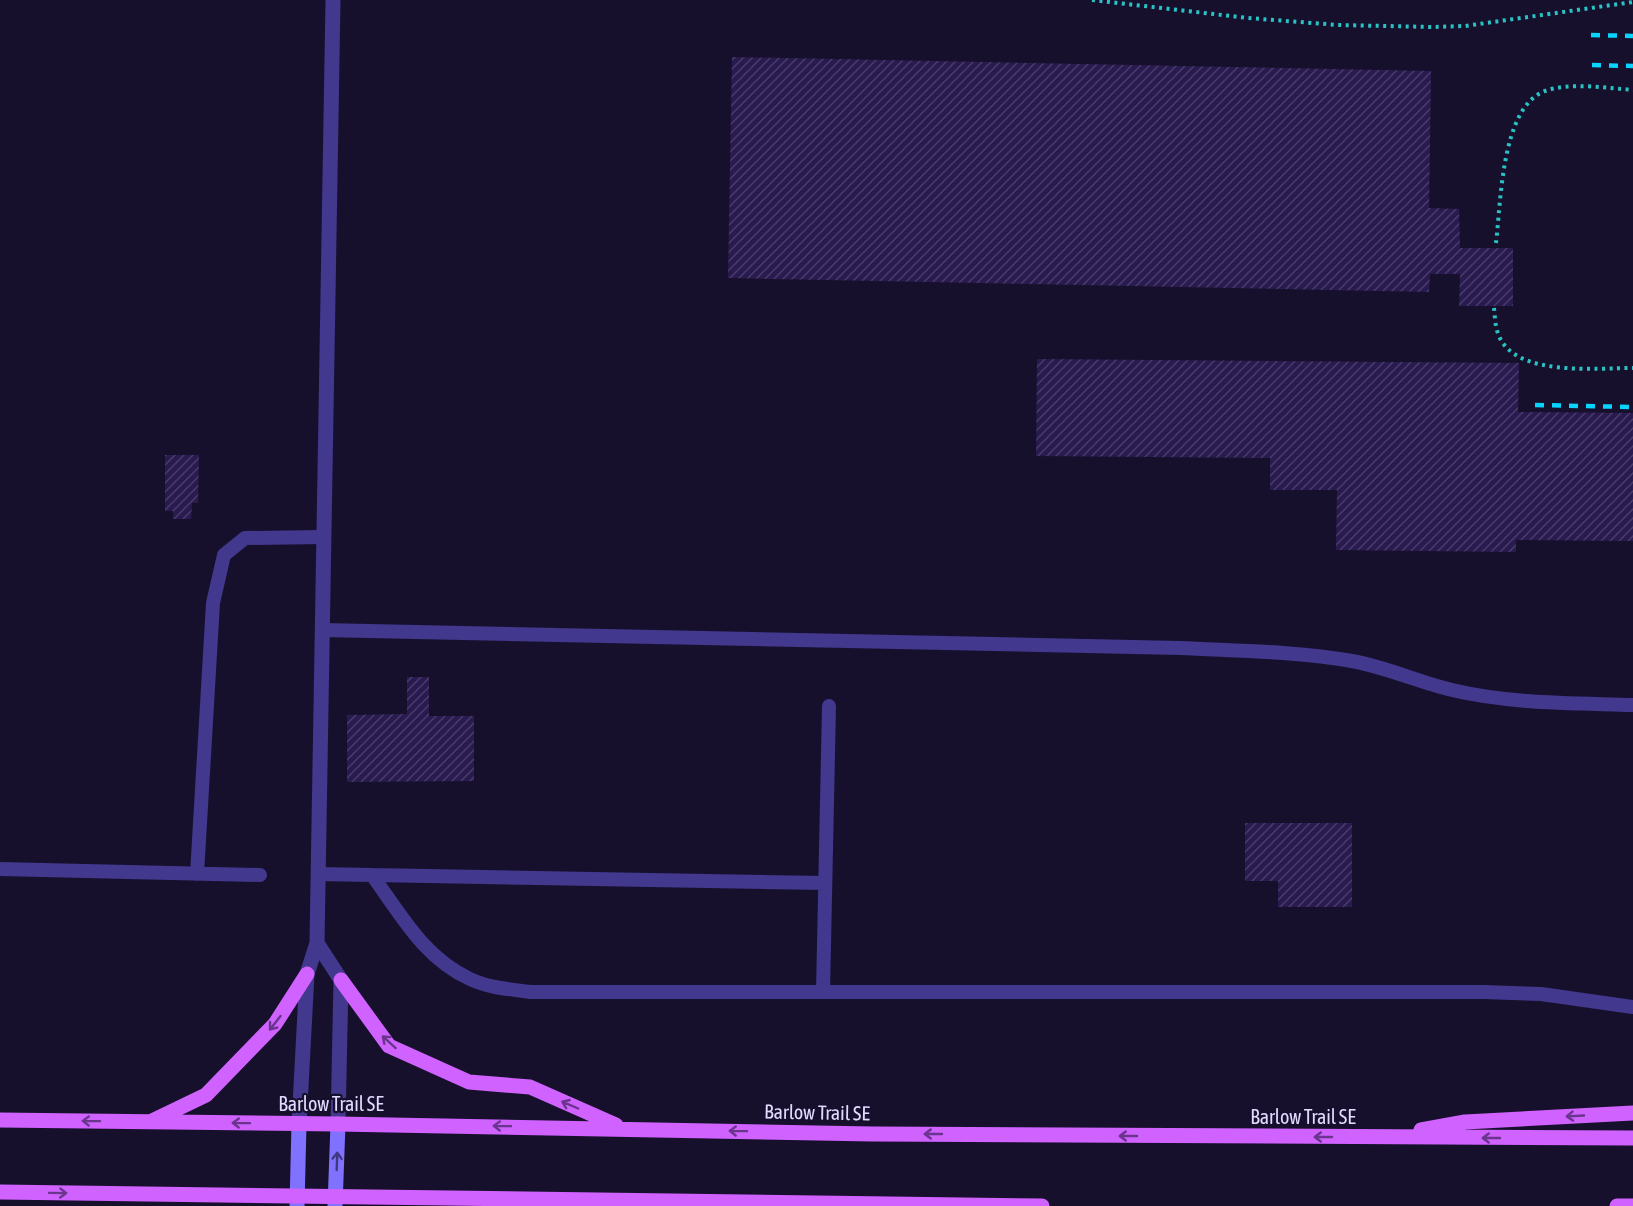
<svg xmlns="http://www.w3.org/2000/svg" width="1633" height="1206" font-family="'Asap Condensed',sans-serif">
  <style>
    .building { fill: url(#building-hatch) }
    .lines { fill: none; stroke-linecap: round; stroke-linejoin: round }
    .path { stroke: #29c3c5; stroke-width: 4; stroke-dasharray: 3 4.5; stroke-linecap: butt }
    .lane { stroke: #42388e; stroke-width: 14 }
    .street { stroke: #42388e; stroke-width: 15 }
    .secondary { stroke: #8072ff; stroke-width: 15 }
    .primary { stroke: #d062ff; stroke-width: 15 }
    .rail { stroke: #07d4ff; stroke-width: 4.5; stroke-dasharray: 9 8; stroke-linecap: butt }
    .oneway { stroke: #6a358c }
    .oneway2 { stroke: #413781 }
    .labels { text-anchor: middle; dominant-baseline: central; stroke-width: 4.5; stroke-linejoin: round; paint-order: stroke }
    .street-label { font-size: 20px; fill: #e2dbff; stroke: #17102d }
  </style>
  <defs>
    <pattern id="building-hatch" width="6" height="6" patternUnits="userSpaceOnUse" patternTransform="scale(1.5)"><rect width="6" height="6" fill="#291b4f"/><path d="M-1 1l2-2M0 6l6-6M5 7l2-2" fill="none" stroke="#483c69"/></pattern>
  </defs>
  <rect width="100%" height="100%" fill="#17102d"/>
  <path class="building" d="M732,57L1431,71L1429,208L1459,209L1460,248H1513V306H1459L1460,274H1430L1429,292L728,278Z
    M1037,359L1519,363L1518,412L1633,413V541L1516,540V552L1336,550L1337,490H1270V458L1036,456Z
    M165,455H199L198,503H192L191,519H173V511H165Z
    M407,677H429V716H474V781L347,782V715L407,714Z
    M1245,823H1352V907H1278V881H1245Z"/>
  <g class="lines">
    <path class="path" d="M1092,0L1248,18L1338,25L1432,27L1465,26L1633,2
      M1496,243C1501,203 1501,107 1545,91C1569,82 1608,88 1633,90
      M1494,308C1495,317 1495,327 1499,336C1516,377 1597,368 1633,368"/>
    <path class="lane" d="M322,630L1180,648C1237,651 1295,651 1352,661C1386,667 1418,682 1452,690C1511,704 1573,703 1633,705
      M0,869L260,875
      M197,874L213,603L224,555L245,538L324,537
      M318,874L372,875C401,915 424,958 470,979C489,988 510,989 530,992H1484L1541,994L1633,1007
      M372,875L825,883
      M823,992L829,706"/>
    <path class="street" d="M317,943L341,980L338,1124
      M299,1124L307,974L317,943L333,0"/>
    <path class="secondary" d="M297,1206L299,1124
      M335,1206L338,1124"/>
    <path class="primary" d="M341,980L389,1046L469,1082L530,1087L616,1125
      M0,1120L338,1124L873,1134L1633,1138
      M152,1121L206,1095L275,1024L307,974
      M1421,1130L1465,1122L1633,1113
      M0,1192L1042,1206
      M1617,1206H1633"/>
    <path class="rail" d="M1591,35L1633,36
      M1592,65L1633,66
      M1535,405L1633,407"/>
  </g>
  <defs><path id="oneway-shaft" d="M-6 0H5M1.5-3L5.5 0L1.5 3" fill="none" stroke-width="1.6" stroke-linecap="round" stroke-linejoin="round" transform="scale(1.5)"/></defs>
  <g class="oneway">
    <use href="#oneway-shaft" transform="translate(275 1023) rotate(128)"/>
    <use href="#oneway-shaft" transform="translate(389 1042) rotate(-138)"/>
    <use href="#oneway-shaft" transform="translate(570 1105) rotate(-157)"/>
    <use href="#oneway-shaft" transform="translate(1575 1116) rotate(177)"/>
    <use href="#oneway-shaft" transform="translate(91 1121) rotate(-179)"/>
    <use href="#oneway-shaft" transform="translate(241 1123) rotate(-179)"/>
    <use href="#oneway-shaft" transform="translate(502 1126) rotate(-179)"/>
    <use href="#oneway-shaft" transform="translate(738 1131) rotate(-179)"/>
    <use href="#oneway-shaft" transform="translate(933 1134) rotate(-180)"/>
    <use href="#oneway-shaft" transform="translate(1128 1136) rotate(-180)"/>
    <use href="#oneway-shaft" transform="translate(1323 1137) rotate(-180)"/>
    <use href="#oneway-shaft" transform="translate(1491 1138) rotate(-180)"/>
    <use href="#oneway-shaft" transform="translate(58 1193) rotate(1)"/>
  </g>
  <use class="oneway2" href="#oneway-shaft" transform="translate(337 1161) rotate(-88)"/>
  <g class="labels">
    <g class="street-label">
      <text x="331" y="1103">Barlow Trail SE</text>
      <text transform="translate(817 1112) rotate(1)">Barlow Trail SE</text>
      <text x="1303" y="1116">Barlow Trail SE</text>
    </g>
  </g>
</svg>
